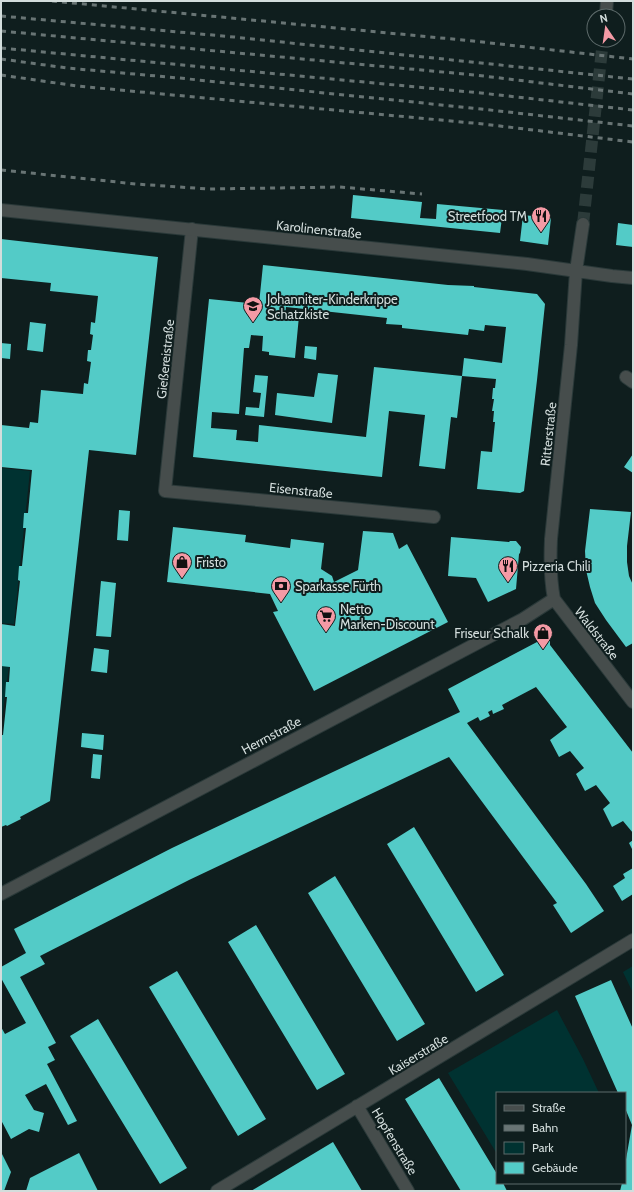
<svg xmlns="http://www.w3.org/2000/svg" width="634" height="1192" font-family="Cabin,sans-serif">
  <style>
    .green { fill: #003231 }
    .building { fill: #53cbc7 }
    .lines { fill: none; stroke-linecap: round; stroke-linejoin: round }
    .tertiary-tunnel { stroke: #2c3b3a; stroke-width: 12; stroke-dasharray: 12 6; stroke-linecap: butt }
    .minor-casing { stroke: #2a3939; stroke-width: 14 }
    .tertiary-casing { stroke: #2a3939; stroke-width: 14 }
    .minor { stroke: #464d4c; stroke-width: 12 }
    .tertiary { stroke: #464d4c; stroke-width: 12 }
    .rail { stroke: #687474; stroke-width: 3; stroke-dasharray: 5 5; stroke-linecap: butt }
    .labels { text-anchor: middle; dominant-baseline: central; stroke-width: 4; stroke-linejoin: round; paint-order: stroke }
    .poi-label { font-size: 13px; fill: #d3dddc; stroke: #0f1e1e; text-anchor: start }
    .street-label { font-size: 13px; fill: #d3dddc; stroke: #0f1e1e }
  </style>
  <rect width="100%" height="100%" fill="#0f1e1e"/>
  <path class="green" d="M1,468L30,471L14,624L1,623Z
    M1,666H9L1,725Z
    M633,966V993L623,972Z
    M557,1010L583,1059L599,1093H497V1154L448,1073Z"/>
  <path class="building" d="M353,195L422,202L420,218L436,219L437,204L503,210L500,233L351,218Z
    M523,215L551,218L548,245L520,241Z
    M618,223L633,225V247L616,245Z
    M1,239L158,257L136,455L89,450L50,801L20,817L21,819L7,826L6,825L1,827V735H3L7,697H5L6,682H9L10,667L1,666V624L15,626L20,581L18,580L19,566H22L26,528H23L24,513H28L32,470L1,467V425L29,428L30,422L38,423L41,390L83,394L84,383L88,384L91,362L87,361L88,350H91L93,335L90,334L91,322L95,323L98,296L50,291L51,283L1,278Z
    M263,265L448,285L474,286V287L537,294L545,304L537,380L524,491L520,493L477,489L481,451L492,452L495,422H493L494,411H492L494,399H492L493,388H495L496,379L462,376L464,358L502,363L506,327L485,325L484,331L469,329L468,335L402,328V325L386,324L387,318L286,307L285,315L299,316L295,358L269,355V352L262,351L263,336L251,335L249,348H244L239,414L212,412L211,428L237,430L236,440L258,442L259,425L366,437L374,367L462,376L457,418L451,417L445,469L419,466L425,415L389,411L382,477L193,457L209,299L259,304Z
    M30,322L46,324L43,352L27,350Z
    M1,343L11,344L10,359L1,358Z
    M305,346L317,347L316,360L304,358Z
    M318,373L338,375L332,423L275,415L277,393L314,397Z
    M255,375L268,376L264,417L245,415L246,407L259,408L261,393L253,392Z
    M633,454V473L624,467Z
    M590,509L631,512L627,546V562L629,576L633,585V643L626,647L606,620L595,603L590,587L586,570L585,551Z
    M119,510L130,511L128,541L117,540Z
    M173,527L246,535L245,542L290,548L291,539L324,543L321,569L332,576L334,582L358,570L363,531L393,533L399,549L407,544L448,622L314,691L273,612L278,611L270,594L167,582Z
    M451,537L509,542L510,541H516L521,547L520,553L519,554L516,589L488,602L476,578L448,576Z
    M101,581L116,583L111,637L96,636Z
    M543,637L547,638L550,641V645L633,753V833L623,821L612,827L603,809L610,803L596,785L585,791L576,774L584,768L570,751L559,757L550,740L567,727L536,687L502,705L504,709L493,714L492,710L488,712L490,716L480,721L478,717L467,723L586,884L604,911L571,933L553,905L557,903L449,757L189,880L40,956L45,964L20,977L56,1043L48,1047L55,1060L47,1064L77,1121L68,1125L46,1084L25,1095L34,1110L44,1113L39,1132L29,1129L11,1139L1,1120V1027L5,1034L26,1023L1,978V967L26,953L14,929L172,848L460,712L448,689L537,642L539,639Z
    M94,648L109,650L107,673L91,671Z
    M82,733L104,735L103,750L81,747Z
    M93,754L102,755L100,779L91,778Z
    M414,827L504,975L476,992L387,844Z
    M633,840V851L629,843Z
    M633,868V894L622,901L613,886L625,878L623,874Z
    M335,876L425,1024L397,1041L308,893Z
    M256,925L345,1074L317,1090L228,942Z
    M177,971L266,1119L238,1136L149,987Z
    M611,980L633,1029V1191H620L622,1183H625V1165L632,1125L625,1108V1093H618L575,996Z
    M98,1019L187,1168L160,1184L70,1036Z
    M439,1078L497,1174V1183H503L507,1191H461L405,1099Z
    M333,1142L362,1191H251L283,1172Z
    M1,1152L11,1172L4,1191H1Z
    M79,1153L98,1191H26L30,1178Z"/>
  <g class="lines">
    <path class="tertiary-tunnel" d="M583,224L603,40"/>
    <defs>
      <path id="minor" d="M192,229L165,491L434,517
        M626,377L633,382
        M357,1106L408,1191
        M217,1191L633,940"/>
      <path id="tertiary" d="M606,14L607,1
        M1,210L527,264L612,276L633,278
        M583,224L576,271L571,345L551,539C550,560 550,578 554,599L633,702
        M1,894L523,619L554,599"/>
    </defs>
    <use href="#minor" class="minor-casing"/>
    <use href="#tertiary" class="tertiary-casing"/>
    <use href="#minor" class="minor"/>
    <use href="#tertiary" class="tertiary"/>
    <path class="rail" d="M52,1L473,41L633,59
      M1,16L234,37L633,79
      M1,31L475,75L633,94
      M1,48L481,93L633,110
      M1,59L67,68L179,78L481,109L633,126
      M1,75L77,86L483,124L633,142
      M1,170L136,184L208,189L340,187L422,194"/>
  </g>
  <defs>
    <symbol id="restaurant-pin" viewBox="-11 -11 22 30"><path d="M0 17L-7.5 6A9.5 9.5 0 1 1 7.5 6Z" fill="#f49aa5" stroke="#0f1e1e"/><path d="M-5-6h1v4h1v-4h1v4h1v-4h1v5L-1.5 .5V6h-2V.5L-5-1ZM5-6V6H3V1.5H1.5Q1.5-4 5-6Z" fill="#111"/></symbol>
    <symbol id="school-pin" viewBox="-11 -11 22 30"><path d="M0 17L-7.5 6A9.5 9.5 0 1 1 7.5 6Z" fill="#f49aa5" stroke="#0f1e1e"/><path d="M0-5L7-2L0 1L-7-2ZM-4 1L0 2.5L4 1V4Q0 6-4 4Z" fill="#111"/></symbol>
    <symbol id="shop-pin" viewBox="-11 -11 22 30"><path d="M0 17L-7.5 6A9.5 9.5 0 1 1 7.5 6Z" fill="#f49aa5" stroke="#0f1e1e"/><path d="M-5-2.5h2.3a2.7 3.5 0 0 1 5.4 0H5L5.5 6h-11ZM-1.5-2.5h3a1.5 2.3 0 0 0-3 0Z" fill="#111"/></symbol>
    <symbol id="bank-pin" viewBox="-11 -11 22 30"><path d="M0 17L-7.5 6A9.5 9.5 0 1 1 7.5 6Z" fill="#f49aa5" stroke="#0f1e1e"/><path d="M-6-4H6V4H-6ZM0-2.3a2.3 2.3 0 1 0 0 4.6a2.3 2.3 0 1 0 0-4.6Z" fill="#111"/></symbol>
    <symbol id="supermarket-pin" viewBox="-11 -11 22 30"><path d="M0 17L-7.5 6A9.5 9.5 0 1 1 7.5 6Z" fill="#f49aa5" stroke="#0f1e1e"/><path d="M-6-5.5h2.5l.6 2H6L4.5 2H-2.5L-4.4-4H-6ZM-1.5 3.2a1.3 1.3 0 1 0 .1 0ZM3 3.2a1.3 1.3 0 1 0 .1 0Z" fill="#111"/></symbol>
  </defs>
  <g fill-rule="evenodd">
    <use href="#restaurant-pin" x="530" y="205" width="22" height="30"/>
    <use href="#school-pin" x="242" y="295" width="22" height="30"/>
    <use href="#shop-pin" x="171" y="551" width="22" height="30"/>
    <use href="#restaurant-pin" x="497" y="555" width="22" height="30"/>
    <use href="#bank-pin" x="270" y="575" width="22" height="30"/>
    <use href="#supermarket-pin" x="315" y="605" width="22" height="30"/>
    <use href="#shop-pin" x="532" y="622" width="22" height="30"/>
  </g>
  <g class="labels">
    <g class="poi-label">
      <text x="527" y="216" text-anchor="end">Streetfood TM</text>
      <text x="267" y="299">Johanniter-Kinderkrippe<tspan x="267" dy="15">Schatzkiste</tspan></text>
      <text x="196" y="562">Fristo</text>
      <text x="522" y="566">Pizzeria Chili</text>
      <text x="295" y="586">Sparkasse Fürth</text>
      <text x="340" y="609">Netto<tspan x="340" dy="15">Marken-Discount</tspan></text>
      <text x="529" y="633" text-anchor="end">Friseur Schalk</text>
    </g>
    <g class="street-label">
      <text transform="translate(319 229) rotate(6)">Karolinenstraße</text>
      <text transform="translate(165 359) rotate(-84)">Gießereistraße</text>
      <text transform="translate(548 434) rotate(-84)">Ritterstraße</text>
      <text transform="translate(301 490) rotate(6)">Eisenstraße</text>
      <text transform="translate(597 633) rotate(52)">Waldstraße</text>
      <text transform="translate(271 735) rotate(-28)">Herrnstraße</text>
      <text transform="translate(418 1054) rotate(-31)">Kaiserstraße</text>
      <text transform="translate(395 1141) rotate(59)">Hopfenstraße</text>
    </g>
  </g>
  <rect width="634" height="1192" fill="none" stroke="#d3dddc" stroke-width="4"/>
  <rect x="496" y="1092" width="130" height="92" fill="#0f1e1e" stroke="#5d6a6a"/>
  <rect x="504" y="1105" width="20" height="6" fill="#464d4c" stroke="#5d6a6a"/>
  <text x="532" y="1112" font-size="12" fill="#d3dddc">Straße</text>
  <rect x="504" y="1125" width="20" height="6" fill="#687474" stroke="#5d6a6a"/>
  <text x="532" y="1132" font-size="12" fill="#d3dddc">Bahn</text>
  <rect x="504" y="1142" width="20" height="12" fill="#003231" stroke="#5d6a6a"/>
  <text x="532" y="1152" font-size="12" fill="#d3dddc">Park</text>
  <rect x="504" y="1162" width="20" height="12" fill="#53cbc7" stroke="#5d6a6a"/>
  <text x="532" y="1172" font-size="12" fill="#d3dddc">Gebäude</text>
  <g transform="translate(606 28) rotate(347)"><circle r="19" fill="#0f1e1e" stroke="#5d6a6a"/>
  <path d="M0-3L7 15L0 10L-7 15Z" fill="#f49aa5"/>
  <text y="-6" font-size="11" font-weight="bold" text-anchor="middle" fill="#d3dddc">N</text>
  </g>
</svg>
